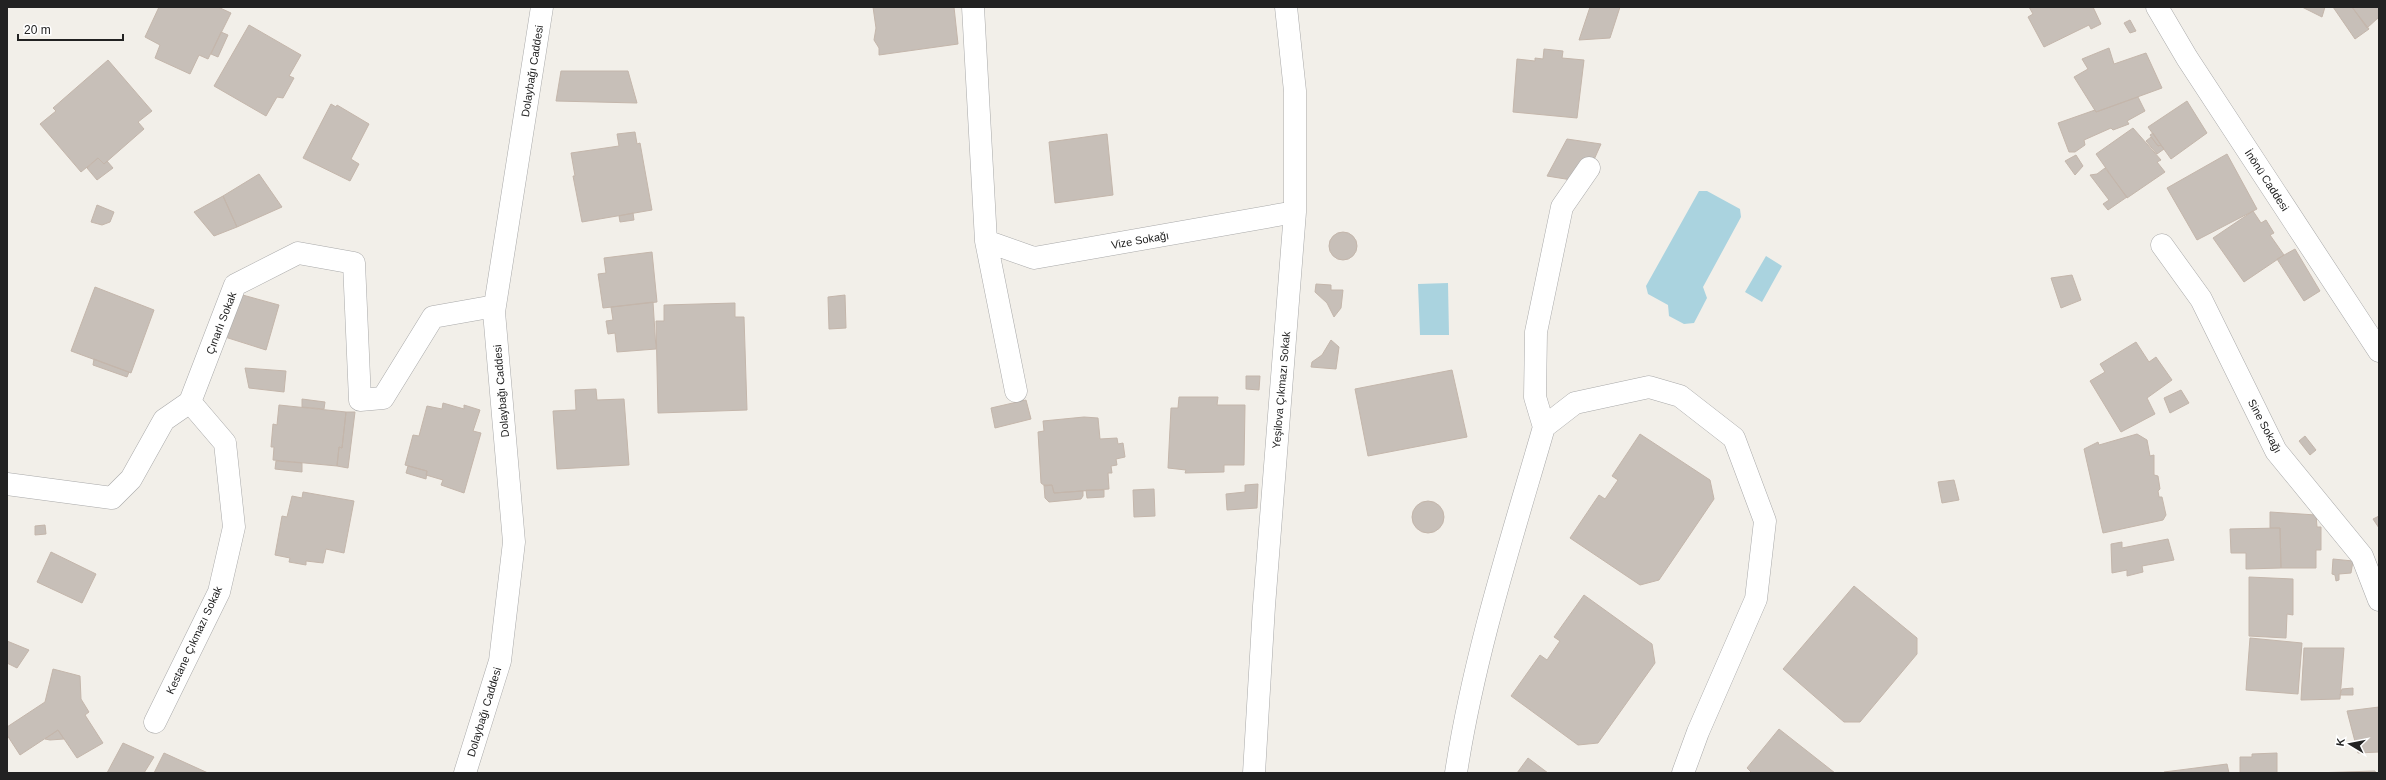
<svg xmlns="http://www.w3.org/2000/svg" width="2386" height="780" font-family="Helvetica,sans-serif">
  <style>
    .water { fill: #aad3df }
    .building { fill: #c7bfb8; stroke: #c4b6ab }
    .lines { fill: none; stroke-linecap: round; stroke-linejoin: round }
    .minor-casing { stroke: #a9a9a9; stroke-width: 23 }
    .minor { stroke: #fff; stroke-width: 22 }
    .labels { text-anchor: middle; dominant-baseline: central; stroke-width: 3.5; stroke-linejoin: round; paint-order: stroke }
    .street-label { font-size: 11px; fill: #222; stroke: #fff }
  </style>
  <rect width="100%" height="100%" fill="#f2efe9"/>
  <path class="water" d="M1699,191H1707L1740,209L1741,217L1703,287L1707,298L1694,323L1684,324L1669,316L1668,305L1648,294L1646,286Z
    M1766,256L1782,266L1762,302L1745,292Z
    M1448,283L1449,335H1420L1418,284Z"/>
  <path class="building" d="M159,7H218L231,13L208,59L199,55L190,74L155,58L160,45L145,37Z
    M873,7H954L958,44L879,55V48L874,40L876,28Z
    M1590,7H1620L1610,38L1579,40Z
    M2029,7H2093L2101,24L2091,29L2089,25L2044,47L2028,17L2033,14Z
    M2302,7H2325L2322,17Z
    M2333,7H2352L2369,29L2355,39Z
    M2352,7H2379V17L2367,28Z
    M2130,20L2136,31L2130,33L2124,23Z
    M249,25L301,55L289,76L294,78L283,98L277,97L266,116L214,86Z
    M221,32L228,35L218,57L211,54Z
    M2109,48L2114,64L2146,53L2162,88L2096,112L2074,77L2088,69L2082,59Z
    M1544,49L1563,51L1562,58L1584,60L1577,118L1513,112L1517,59L1535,61V58L1543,59Z
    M108,60L152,111L138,122L144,129L104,164L98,158L81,172L40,124L56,111L53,108Z
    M561,71H628L637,103L556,101Z
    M2138,97L2145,111L2127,121L2129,124L2113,130L2111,128L2084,140L2085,145L2075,152H2069L2058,123L2095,110L2096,112Z
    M2187,101L2207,133L2171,159L2148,127Z
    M331,104L336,107L337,105L369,124L351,159L359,164L350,181L303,158Z
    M2133,128L2161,160L2157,162L2165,172L2127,198L2096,154Z
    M635,132L637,144L640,143L652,210L582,222L573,176H575L571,153L619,146L617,134Z
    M2153,133L2161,145L2158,146L2150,135Z
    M1107,134L1113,195L1055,203L1049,142Z
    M2151,137L2158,146L2161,145L2164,149L2157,154L2146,141Z
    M1567,139L1601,144L1584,182L1547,176Z
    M2227,154L2257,209L2197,240L2167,188Z
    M2076,155L2083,166L2075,175L2065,161Z
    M98,158L104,164L107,161L113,168L97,180L87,168Z
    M2105,168L2127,197L2108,210L2103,204L2109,200L2090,175L2097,174Z
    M259,174L282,207L237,227L223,196Z
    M223,196L237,227L214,236L194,212Z
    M97,205L114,212L110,222L102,225L91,222Z
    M2253,211L2261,223L2266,220L2274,233L2270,235L2284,255L2244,282L2213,238Z
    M633,213L634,220L620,222L619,216Z
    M1329 246a14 14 0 1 1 28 0a14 14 0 1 1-28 0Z
    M2295,249L2320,291L2304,301L2277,259Z
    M652,252L657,302L603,308L598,274L606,273L604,258Z
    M2072,275L2081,300L2061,308L2051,278Z
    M1316,284L1331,285V290H1343L1341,308L1334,317L1327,303L1315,292Z
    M95,287L154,310L131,373L71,351Z
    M239,294L279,305L266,350L225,337Z
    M845,295L846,328L829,329L828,297Z
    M653,302L656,349L617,352L615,333L608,334L606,321L613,320L611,307Z
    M735,303V317H744L747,410L658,413L656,321H664V305Z
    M1331,340L1339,347L1336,369L1311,367L1312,362L1322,355Z
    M2136,342L2149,362L2156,357L2172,380L2147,398L2155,414L2121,432L2090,381L2105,372L2100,364Z
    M94,359L129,372L127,377L93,365Z
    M245,368L286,371L284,392L249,388Z
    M1452,370L1467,437L1368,456L1355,389Z
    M1246,376H1260L1259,390L1246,389Z
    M596,389L597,400L624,399L629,465L557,469L553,411L576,410L575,390Z
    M2181,390L2189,403L2170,413L2164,398Z
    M1179,397H1218L1217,405H1245L1244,465H1224V472L1185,473L1186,470L1168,468L1171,408H1178Z
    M302,399L325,402L324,409L302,407Z
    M1026,400L1031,419L995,428L991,408Z
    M443,403L464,409V405L480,410L473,431L481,433L464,493L441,485L443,480L426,475L427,471L405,465L413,435L419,436L427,406L442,409Z
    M279,405L346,412L342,448L339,447L337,466L273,460L274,447H271L273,424L277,425Z
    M346,412H355L348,468L337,466L339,447L342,448Z
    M1084,417L1098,418L1100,439L1117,438L1118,444L1123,443L1125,457L1116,459L1117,465L1111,466L1112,473H1108L1109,489L1054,493L1052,485L1045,486L1041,483L1038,432L1044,431L1043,421Z
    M1640,434L1710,480L1714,499L1659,580L1640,585L1570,538L1599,495L1605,499L1618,480L1612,476Z
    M2137,434L2147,440L2150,456L2154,455V475L2158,476L2160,489L2158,491L2159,497H2162L2166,515L2163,520L2103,533L2084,449L2098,442L2099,445Z
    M2305,436L2316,450L2310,455L2299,441Z
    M276,461L302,463V472L275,469Z
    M408,466L427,471L426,479L406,473Z
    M1954,480L1959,500L1942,503L1938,482Z
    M1258,484L1257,508L1227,510L1226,494L1245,492V485Z
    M1044,485H1052L1054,493L1083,491V496L1081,499L1049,502L1045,498Z
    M1154,489L1155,516L1134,517L1133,490Z
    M1086,490H1104V497L1087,498Z
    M303,492L354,501L344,553L326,549L323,563L306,561V565L289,562L290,558L275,555L282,516L287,517L292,496L302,498Z
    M1412 517a16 16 0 1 1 32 0a16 16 0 1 1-32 0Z
    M2270,512L2316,515L2317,527H2321V550H2316V568H2281L2280,528H2270Z
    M2379,516V528L2373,519Z
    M45,525L46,534L35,535V526Z
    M2280,528L2281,568L2246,569V553H2231L2230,529Z
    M2168,539L2174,560L2142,566L2143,572L2127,576V570L2112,573L2111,544L2122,542V548Z
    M51,552L96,574L82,603L37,582Z
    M2333,559L2353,561L2351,573L2339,574V580L2336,581L2335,575L2332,574Z
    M2249,577L2293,579V615L2287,614L2286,638L2249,636Z
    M1854,586L1917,638V654L1860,722H1844L1783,669Z
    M1584,595L1652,644L1655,663L1598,743L1578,745L1511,696L1540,655L1547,660L1560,641L1554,637Z
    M2250,638L2302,643L2298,694L2246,690Z
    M7,641L29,650L17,668L7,663Z
    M2304,648H2344L2340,699L2301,700Z
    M53,669L80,676L81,699L89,712L85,715L103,743L77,758L58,730L20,755L7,735V727L45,702Z
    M2353,688V695H2340L2342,689Z
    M2379,707V752L2358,753L2347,711Z
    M1779,729L1835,773H1752L1747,768Z
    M58,730L64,739L50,740L45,739Z
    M123,743L154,757L144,773H107Z
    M164,753L208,773H154Z
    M2277,753V773H2240V757H2252V754Z
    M1528,758L1548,773H1517Z
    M2227,764L2229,773H2165L2164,772Z
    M2375,771L2376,773H2313Z"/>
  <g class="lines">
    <defs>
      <path id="minor" d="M973,7L986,241L1016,391
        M2157,7L2187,58L2379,351
        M986,241L1034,258L1295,212
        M2162,245L2201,299L2276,451L2362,556L2379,600
        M1544,427L1575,403L1649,387L1680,396L1734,438L1765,521L1756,599L1698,732L1683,773
        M7,484L112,498L131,479L164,420L190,402L235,285L298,253L354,263L360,400L383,398L433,317L495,306
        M155,722L219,592L234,527L225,443L190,402
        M465,773L500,661L514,542L494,312L542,7
        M1254,773L1264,606L1295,212V91L1286,7
        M1456,773C1474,655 1511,541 1544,427L1535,397L1536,332L1562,207L1589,168"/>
    </defs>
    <use href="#minor" class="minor-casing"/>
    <use href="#minor" class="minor"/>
  </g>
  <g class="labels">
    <g class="street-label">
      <text transform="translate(532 71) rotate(-81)">Dolaybağı Caddesi</text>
      <text transform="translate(2267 180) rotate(57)">İnönü Caddesi</text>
      <text transform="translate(1140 240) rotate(-10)">Vize Sokağı</text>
      <text transform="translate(221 323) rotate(-69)">Çınarlı Sokak</text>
      <text transform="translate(1281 390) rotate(-85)">Yeşilova Çıkmazı Sokak</text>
      <text transform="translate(501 391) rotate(-95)">Dolaybağı Caddesi</text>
      <text transform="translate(2265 426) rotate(62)">Sine Sokağı</text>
      <text transform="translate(194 640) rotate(-65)">Kestane Çıkmazı Sokak</text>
      <text transform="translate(484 712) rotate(-73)">Dolaybağı Caddesi</text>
    </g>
  </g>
  <rect width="2386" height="780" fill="none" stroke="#222222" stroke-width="16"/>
  <g transform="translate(2350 744) rotate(280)" stroke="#ffffff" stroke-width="3" paint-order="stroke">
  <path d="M0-3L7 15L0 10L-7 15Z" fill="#222222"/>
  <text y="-6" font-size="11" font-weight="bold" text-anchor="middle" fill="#222222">K</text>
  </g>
  <path d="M18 34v6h105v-6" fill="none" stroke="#222222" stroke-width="2"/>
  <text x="24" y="34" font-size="12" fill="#222222" stroke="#ffffff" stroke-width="3" paint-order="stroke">20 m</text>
</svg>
